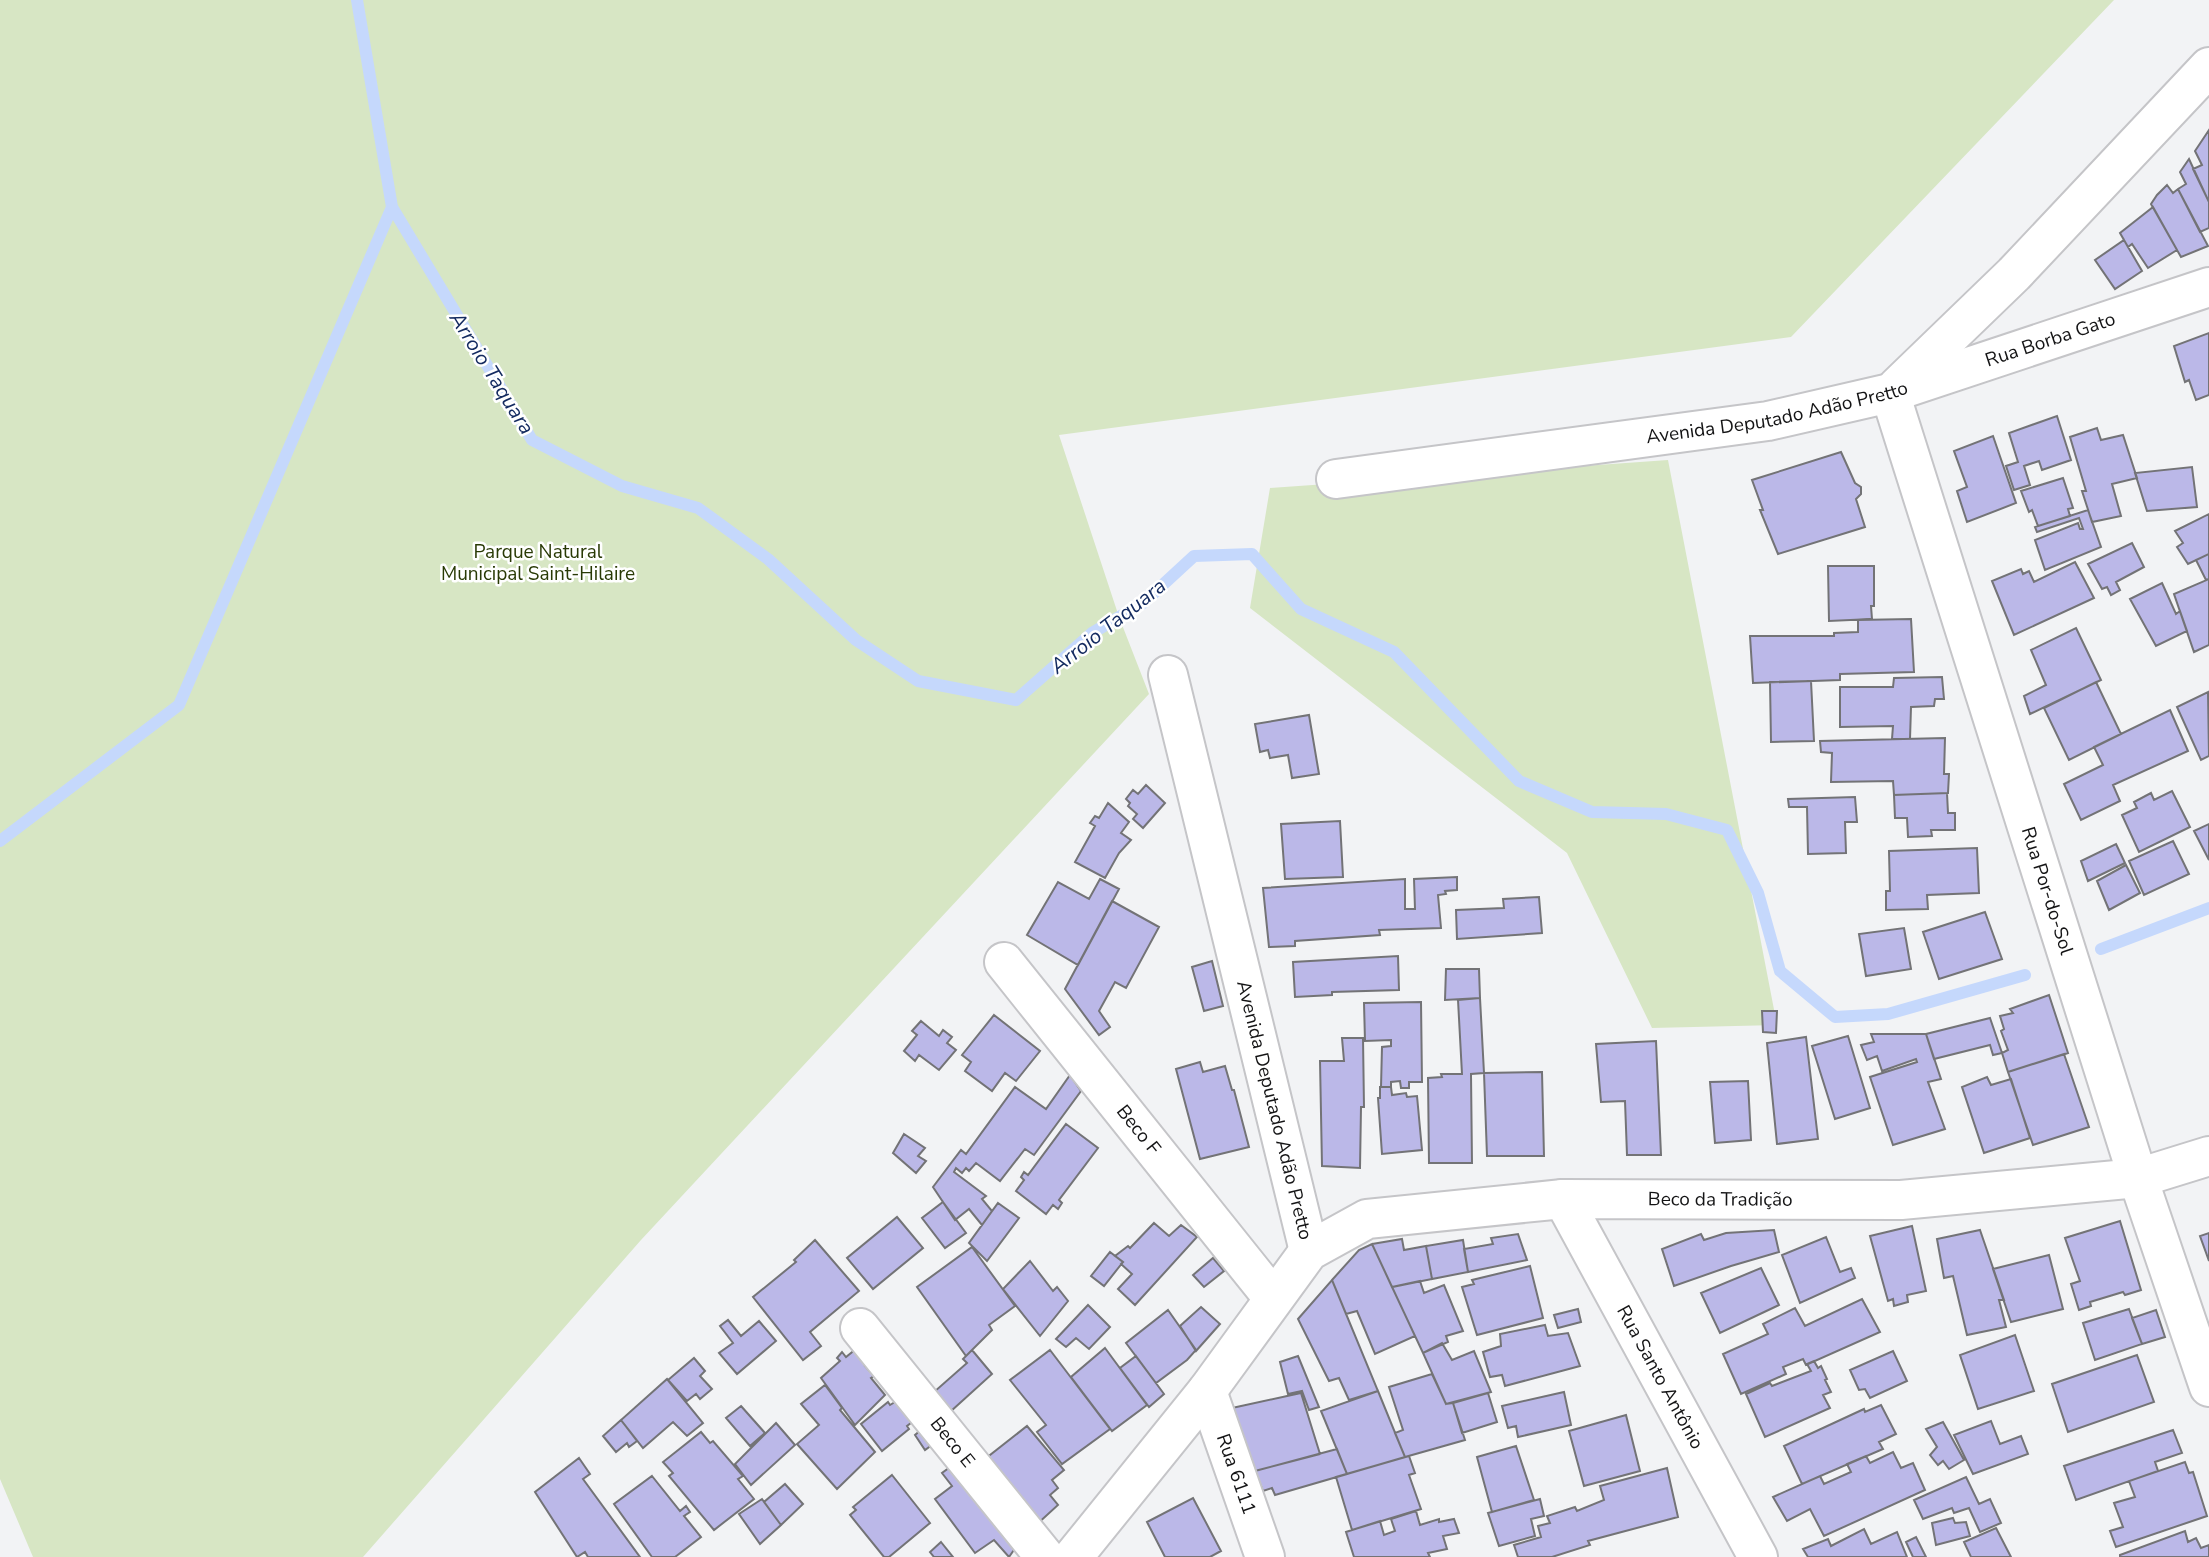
<svg xmlns="http://www.w3.org/2000/svg" width="2209" height="1557" font-family="'Nunito Sans',sans-serif">
  <style>
    .green { fill: #d7e6c4 }
    .lines { fill: none; stroke-linecap: round; stroke-linejoin: round }
    .stream { stroke: #c5d8fc; stroke-width: 12 }
    .building { fill: #bbb8e8; stroke: #737376; stroke-width: 2 }
    .minor-casing { stroke: #c5c5c8; stroke-width: 42 }
    .minor { stroke: #fff; stroke-width: 38 }
    .labels { text-anchor: middle; dominant-baseline: central; stroke-width: 5; stroke-linejoin: round; paint-order: stroke }
    .street-label { font-size: 19px; fill: #141415; stroke: #fff }
    .park-label { font-size: 19px; fill: #293a05; stroke: #fff }
    .water-label { font-size: 21px; font-style: italic; fill: #142b60; stroke: #fff }
  </style>
  <rect width="100%" height="100%" fill="#f2f3f5"/>
  <path class="green" d="M0,0H2114L1791,337L1059,435L1119,617L1149,694L641,1240L363,1557H33L0,1479Z
    M1668,460L1777,1025L1652,1028L1567,853L1250,608L1270,488Z"/>
  <g class="lines">
    <path class="stream" d="M357,0L392,207L532,440L622,486L698,508L768,559L856,640L918,681L1016,700L1092,633L1143,603L1194,556L1252,554L1301,609L1394,652L1519,781L1592,812L1666,814L1727,830L1758,893L1780,971L1835,1017L1888,1014L2025,975
      M0,841L179,705L392,207
      M2101,949L2209,908"/>
  </g>
  <path class="building" d="M2209,130V202L2193,169L2202,165L2195,151Z
    M2189,159L2209,202V228L2200,232L2178,189L2186,184L2180,172Z
    M2167,185L2173,193L2178,189L2208,246L2181,257L2151,204L2157,195Z
    M2153,207L2177,250L2148,268L2132,244L2128,247L2120,233Z
    M2124,240L2142,271L2115,289L2095,260Z
    M2209,333V395L2196,400L2189,380L2185,382L2174,346Z
    M2057,416L2071,460L2042,470L2039,461L2024,466L2030,485L2014,490L2006,466L2018,462L2009,433Z
    M2097,428L2101,440L2123,435L2137,478L2112,484L2121,516L2092,522L2082,491H2086L2070,437Z
    M1993,436L2016,503L1967,522L1957,491L1967,487L1954,451Z
    M1841,452L1855,483L1861,487V494L1856,499L1865,527L1778,554L1760,510H1763L1752,480Z
    M2192,467L2197,507L2147,511L2135,473Z
    M2063,478L2073,508L2068,509L2070,516L2038,526L2032,510L2029,512L2021,491Z
    M2088,510L2101,547L2045,570L2035,540L2078,523L2080,529H2083L2079,518L2037,532L2035,527Z
    M2209,514V554L2188,564L2177,547L2183,543L2175,531Z
    M2132,543L2144,567L2116,582L2120,590L2111,595L2107,587L2102,589L2088,564Z
    M2209,554V579L2206,580L2196,560Z
    M2075,562L2094,598L2014,635L1992,581L2021,569L2023,574L2029,571L2034,582Z
    M1828,566H1874V606H1871L1872,619L1829,621Z
    M2209,579V645L2194,652L2174,594Z
    M2162,583L2176,614L2180,611L2187,631L2156,646L2130,599Z
    M1911,619L1914,672L1840,674V680L1753,683L1750,636H1834V633L1858,632V620Z
    M2076,628L2101,680L2030,714L2024,696L2046,685L2031,650Z
    M1942,677L1944,699H1935L1934,706L1911,707L1910,739H1892L1893,726L1840,727V687H1893L1894,678Z
    M1811,681L1814,741L1771,742L1770,682Z
    M2096,682L2121,734L2069,760L2044,708Z
    M2208,692L2209,756L2201,760L2177,707Z
    M2170,710L2188,751L2113,785L2120,801L2081,820L2064,784L2103,765L2094,747Z
    M1309,715L1319,774L1292,778L1288,755L1270,758L1268,750L1260,752L1255,724Z
    M1945,738L1944,774H1949L1948,793L1894,795L1893,781L1831,782L1832,753L1821,752L1820,741Z
    M1146,785L1165,803L1143,828L1133,819L1137,814L1128,806L1130,803L1126,799L1133,790L1138,794Z
    M2172,791L2190,827L2139,852L2122,815L2137,808L2134,802L2151,793L2154,800Z
    M1947,793L1948,813H1955V830H1931L1932,836L1908,837L1907,818H1895L1894,795Z
    M1855,797L1857,822H1845L1846,853L1808,854L1807,807H1789L1788,799Z
    M1108,803L1129,822L1121,833L1131,840L1119,853L1105,878L1075,862L1095,826L1090,823L1095,816L1099,818Z
    M1340,821L1343,877L1285,879L1281,824Z
    M2209,824V860L2194,831Z
    M2173,841L2189,874L2144,895L2129,861Z
    M2116,844L2125,863L2088,881L2081,861Z
    M1977,848L1979,893L1927,895L1928,909L1886,910V891H1890L1889,851Z
    M2126,865L2140,893L2109,910L2097,881Z
    M1457,877V890L1445,891L1446,894L1438,895L1441,928L1379,930L1380,935L1295,941V946L1269,947L1263,888L1405,879V909H1415L1414,879Z
    M1100,879L1119,889L1078,965L1027,935L1058,882L1089,899Z
    M1539,897L1542,933L1457,939L1456,910L1504,908L1503,899Z
    M1112,901L1159,927L1126,988L1115,982L1099,1011L1110,1027L1099,1035L1065,989Z
    M1985,912L2002,959L1939,979L1923,932Z
    M1904,928L1911,969L1866,976L1859,934Z
    M1398,956L1399,990L1332,992V995L1295,997L1293,962Z
    M1212,961L1223,1006L1204,1011L1192,967Z
    M1446,969H1479L1480,998L1445,1000Z
    M2049,995L2068,1053L2008,1072L2002,1053L2008,1050L2001,1031L2004,1029L2000,1016L2013,1013L2010,1009Z
    M1480,998L1484,1073L1471,1074L1472,1163H1429L1428,1078L1442,1077L1441,1074H1462L1458,1000Z
    M1421,1002L1422,1082H1409V1088H1401L1400,1081L1391,1082V1087H1381L1382,1047L1391,1046V1040L1365,1041L1364,1003Z
    M1762,1011H1777L1776,1033L1763,1032Z
    M994,1015L1040,1051L1016,1081L1005,1073L992,1091L965,1071L971,1062L962,1055Z
    M1990,1018L2002,1053L1993,1055L1990,1045L1934,1059L1926,1034Z
    M921,1021L939,1036L943,1030L952,1037L947,1043L956,1050L939,1070L919,1055L915,1061L904,1051L917,1035L912,1031Z
    M1871,1034H1926L1941,1079L1928,1082L1945,1129L1893,1145L1870,1077L1917,1062L1916,1059L1882,1071L1877,1056L1867,1060L1861,1045L1874,1042Z
    M1848,1036L1870,1108L1835,1119L1812,1046Z
    M1806,1037L1818,1139L1777,1144L1767,1043Z
    M1342,1038H1363L1364,1107H1361L1360,1168L1322,1166L1320,1061H1344Z
    M1656,1041L1661,1155H1627L1625,1101L1601,1102L1596,1044Z
    M2064,1054L2089,1127L2033,1145L2008,1072Z
    M1200,1062L1203,1072L1225,1066L1232,1090H1234L1249,1147L1200,1159L1176,1069Z
    M1542,1072L1544,1156H1487L1484,1073Z
    M1070,1075L1081,1091L1034,1155L1025,1149L1000,1181L976,1163L969,1171L966,1168L962,1173L956,1168L954,1172L986,1196L982,1199L992,1211L982,1225L969,1209L955,1220L933,1187L961,1150L966,1154L1015,1087L1046,1109Z
    M1987,1077L1991,1085L2011,1079L2030,1138L1984,1153L1962,1087Z
    M1748,1081L1751,1140L1715,1143L1710,1082Z
    M1380,1087H1391L1392,1095L1406,1093L1407,1097L1417,1096L1422,1150L1382,1154L1378,1098H1380Z
    M1066,1124L1098,1148L1059,1200L1062,1203L1058,1209L1053,1205L1046,1214L1016,1191L1024,1180L1021,1177L1024,1172L1028,1175Z
    M904,1134L925,1148L918,1156L926,1161L916,1173L893,1153Z
    M943,1202L966,1233L945,1248L922,1218Z
    M998,1203L1019,1218L987,1261L969,1243Z
    M897,1217L923,1248L873,1289L847,1258Z
    M2120,1221L2141,1290L2125,1295L2123,1292L2090,1302L2091,1306L2079,1310L2071,1284L2080,1281L2065,1238Z
    M1154,1223L1169,1236L1181,1225L1197,1237L1135,1305L1118,1289L1132,1274L1121,1264L1123,1262L1115,1256L1128,1246L1130,1248Z
    M1912,1226L1926,1291L1907,1295L1908,1302L1894,1306L1893,1299L1888,1301L1870,1236Z
    M1774,1230L1779,1252L1731,1266L1674,1286L1662,1249L1701,1234L1704,1240L1726,1233Z
    M1980,1230L2004,1300H1999L2006,1327L1967,1335L1953,1276L1944,1278L1937,1239Z
    M2209,1233V1261L2200,1236Z
    M1518,1234L1527,1260L1468,1272L1464,1249L1493,1244L1491,1238Z
    M1826,1237L1840,1272L1851,1268L1855,1278L1800,1303L1782,1255Z
    M1402,1239L1404,1250L1426,1246L1432,1279L1392,1287L1372,1244Z
    M815,1240L859,1291L810,1332L821,1346L803,1360L753,1297L796,1262L794,1260Z
    M1463,1240L1468,1272L1432,1279L1426,1246Z
    M1372,1244L1415,1336L1375,1354L1357,1311L1346,1314L1332,1280L1359,1250Z
    M972,1247L1015,1306L989,1325L992,1330L966,1356L917,1287Z
    M1110,1252L1123,1262L1104,1286L1091,1276Z
    M2049,1255L2063,1309L2011,1322L1993,1269Z
    M1213,1258L1224,1271L1204,1287L1193,1275Z
    M1030,1261L1053,1291L1057,1287L1068,1301L1040,1336L1003,1289Z
    M1530,1266L1543,1318L1477,1335L1462,1287L1474,1284L1472,1280Z
    M1761,1268L1779,1305L1720,1333L1701,1293Z
    M1332,1280L1378,1391L1349,1400L1339,1378L1329,1381L1298,1319Z
    M1420,1281L1424,1293L1444,1285L1463,1331L1446,1336L1448,1342L1423,1353L1392,1287Z
    M1862,1299L1880,1332L1806,1365L1803,1359L1783,1367L1786,1374L1741,1394L1723,1354L1768,1334L1763,1324L1795,1308L1805,1326Z
    M1088,1305L1110,1327L1089,1349L1076,1338L1066,1347L1056,1339Z
    M1201,1307L1220,1324L1196,1351L1180,1326Z
    M1578,1309L1581,1322L1558,1328L1554,1315Z
    M2129,1309L2142,1344L2095,1360L2083,1323Z
    M1168,1310L1196,1350L1187,1360L1156,1383L1126,1343Z
    M2156,1310L2165,1337L2142,1344L2132,1318Z
    M728,1320L741,1336L759,1321L776,1341L737,1374L719,1353L733,1343L720,1326Z
    M1545,1325L1548,1336L1568,1333L1580,1366L1505,1386L1502,1375L1490,1377L1483,1352L1501,1346L1500,1334Z
    M2015,1335L2034,1391L1978,1409L1960,1355Z
    M1442,1343L1452,1360L1474,1351L1491,1392L1446,1404L1423,1353Z
    M1105,1348L1147,1405L1112,1431L1071,1377Z
    M856,1349L868,1364L865,1366L874,1376L871,1378L885,1395L855,1425L821,1378L840,1361L837,1358L842,1352L846,1357Z
    M972,1350L992,1374L950,1412L934,1392L967,1363L963,1359Z
    M1050,1350L1110,1429L1062,1464L1037,1432L1046,1425L1010,1380Z
    M1893,1351L1907,1381L1870,1398L1865,1389L1859,1390L1850,1370Z
    M2137,1355L2154,1402L2068,1432L2052,1384Z
    M1136,1356L1164,1394L1149,1407L1120,1368Z
    M1298,1356L1319,1407L1309,1410L1302,1391L1288,1394L1280,1362Z
    M694,1358L705,1371L700,1376L712,1389L700,1399L696,1394L687,1401L668,1380Z
    M1814,1361L1818,1368L1821,1366L1827,1379L1825,1380L1831,1392L1823,1395L1830,1408L1765,1437L1746,1394L1770,1383L1772,1386L1811,1371L1807,1364Z
    M1432,1374L1446,1404L1453,1403L1465,1440L1405,1457L1395,1433L1403,1430L1389,1387Z
    M667,1379L703,1423L687,1436L673,1422L643,1448L621,1420Z
    M825,1385L842,1408L840,1410L875,1452L837,1489L797,1444L819,1425L801,1404Z
    M1378,1391L1405,1457L1347,1474L1321,1411Z
    M1564,1392L1571,1425L1518,1437L1516,1426L1508,1428L1502,1406Z
    M1301,1393L1320,1454L1255,1471L1232,1408Z
    M1488,1393L1497,1422L1462,1433L1453,1403Z
    M900,1399L916,1419L907,1426L909,1429L882,1451L861,1424L888,1402L890,1405Z
    M1881,1405L1896,1434L1879,1442L1883,1449L1802,1484L1784,1446L1864,1409L1865,1412Z
    M741,1406L765,1433L750,1446L726,1418Z
    M1626,1415L1640,1471L1584,1486L1569,1431Z
    M621,1420L637,1441L629,1447L627,1443L616,1452L603,1436Z
    M1991,1421L2000,1444L2021,1436L2028,1454L1973,1474L1954,1435Z
    M1943,1422L1964,1460L1949,1469L1943,1461L1938,1465L1930,1455L1937,1447L1926,1429Z
    M776,1423L795,1445L751,1485L735,1464Z
    M928,1424L940,1439L925,1450L915,1435Z
    M1027,1426L1064,1470L1052,1480L1058,1488L1050,1495L1058,1505L1035,1526L985,1459Z
    M2173,1430L2182,1453L2155,1462L2158,1471L2076,1500L2064,1466Z
    M701,1432L710,1443L713,1441L743,1476L738,1479L754,1499L714,1530L669,1476L673,1473L663,1462Z
    M1516,1446L1534,1500L1492,1512L1477,1457Z
    M1337,1449L1347,1474L1275,1495L1272,1488L1263,1491L1255,1471Z
    M1893,1452L1901,1468L1913,1463L1925,1490L1824,1536L1810,1509L1787,1521L1773,1497L1820,1476L1824,1484L1851,1472L1847,1464L1866,1456L1870,1463Z
    M1409,1456L1415,1473L1409,1475L1421,1509L1352,1530L1336,1477Z
    M579,1458L590,1474L583,1479L640,1557H588L585,1552L577,1557L535,1492Z
    M957,1462L1018,1544L1009,1557L994,1540L975,1553L935,1499L952,1486L942,1473Z
    M2185,1462L2189,1473L2193,1472L2207,1516L2116,1547L2110,1531L2123,1527L2114,1503L2135,1497L2129,1481Z
    M1667,1468L1678,1517L1588,1541L1590,1545L1552,1557H1518L1514,1545L1541,1537L1538,1526L1550,1523L1547,1516L1575,1507L1577,1511L1604,1500L1600,1486Z
    M892,1475L930,1523L889,1557H884L850,1515L856,1510L853,1507Z
    M652,1476L680,1511L686,1506L690,1512L684,1516L701,1537L675,1557H652L614,1504Z
    M1966,1477L1979,1504L1990,1499L2001,1523L1980,1532L1969,1508L1954,1513L1952,1508L1923,1519L1914,1500Z
    M785,1484L803,1504L781,1525L764,1502Z
    M1193,1498L1221,1551L1210,1557H1165L1147,1522Z
    M762,1499L781,1525L760,1544L739,1514Z
    M1540,1499L1544,1516L1531,1519L1535,1536L1499,1546L1488,1513Z
    M1416,1511L1420,1525L1439,1519V1522L1454,1519L1459,1533L1443,1536L1447,1549L1428,1553L1430,1557H1354L1346,1532L1380,1521L1384,1535L1395,1531L1391,1519Z
    M1953,1518L1955,1523L1966,1522L1970,1536L1936,1545L1932,1523Z
    M1996,1528L2011,1557H1971L1964,1542Z
    M1864,1529L1871,1544L1897,1532L1907,1557H1808L1803,1549L1828,1539L1831,1546Z
    M2185,1531L2188,1542L2196,1538L2201,1548L2209,1545V1557H2120V1555Z
    M1916,1537L1926,1557H1913L1906,1542Z
    M941,1542L953,1557H934L930,1552Z"/>
  <g class="lines">
    <defs>
      <g id="minor">
        <path d="M1897,387L2014,274L2209,67"/>
        <path id="s1" d="M1890,393L2138,1178L2209,1387"/>
        <path id="s2" d="M1336,479L1768,421L1890,393L2209,287"/>
        <path id="s3" d="M1168,675L1309,1251"/>
        <path id="s4" d="M1004,962L1273,1298"/>
        <path id="s5" d="M1563,1199L1758,1557"/>
        <path id="s6" d="M860,1328L1045,1557"/>
        <path id="s7" d="M1207,1391L1265,1557"/>
        <path id="s8" d="M1073,1557L1207,1391L1309,1251L1367,1219L1563,1199L1901,1200L2138,1178L2209,1156"/>
      </g>
    </defs>
    <use href="#minor" class="minor-casing"/>
    <use href="#minor" class="minor"/>
  </g>
  <g class="labels">
    <g class="street-label">
      <text stroke="none"><textPath href="#s2" startOffset="730">Rua Borba Gato</textPath></text>
      <text stroke="none"><textPath href="#s2" startOffset="446">Avenida Deputado Adão Pretto</textPath></text>
      <text stroke="none"><textPath href="#s1" startOffset="522">Rua Por-do-Sol</textPath></text>
      <text stroke="none"><textPath href="#s3" startOffset="448">Avenida Deputado Adão Pretto</textPath></text>
      <text stroke="none"><textPath href="#s4" startOffset="215">Beco F</textPath></text>
      <text stroke="none"><textPath href="#s8" startOffset="807">Beco da Tradição</textPath></text>
      <text stroke="none"><textPath href="#s5" startOffset="203">Rua Santo Antônio</textPath></text>
      <text stroke="none"><textPath href="#s6" startOffset="147">Beco E</textPath></text>
      <text stroke="none"><textPath href="#s7" startOffset="88">Rua 6111</textPath></text>
    </g>
    <g class="park-label">
      <text x="538" y="552">Parque Natural<tspan x="538" dy="22">Municipal Saint-Hilaire</tspan></text>
    </g>
    <g class="water-label">
      <text transform="translate(492 373) rotate(58)">Arroio Taquara</text>
      <text transform="translate(1108 626) rotate(-38)">Arroio Taquara</text>
    </g>
  </g>
</svg>
